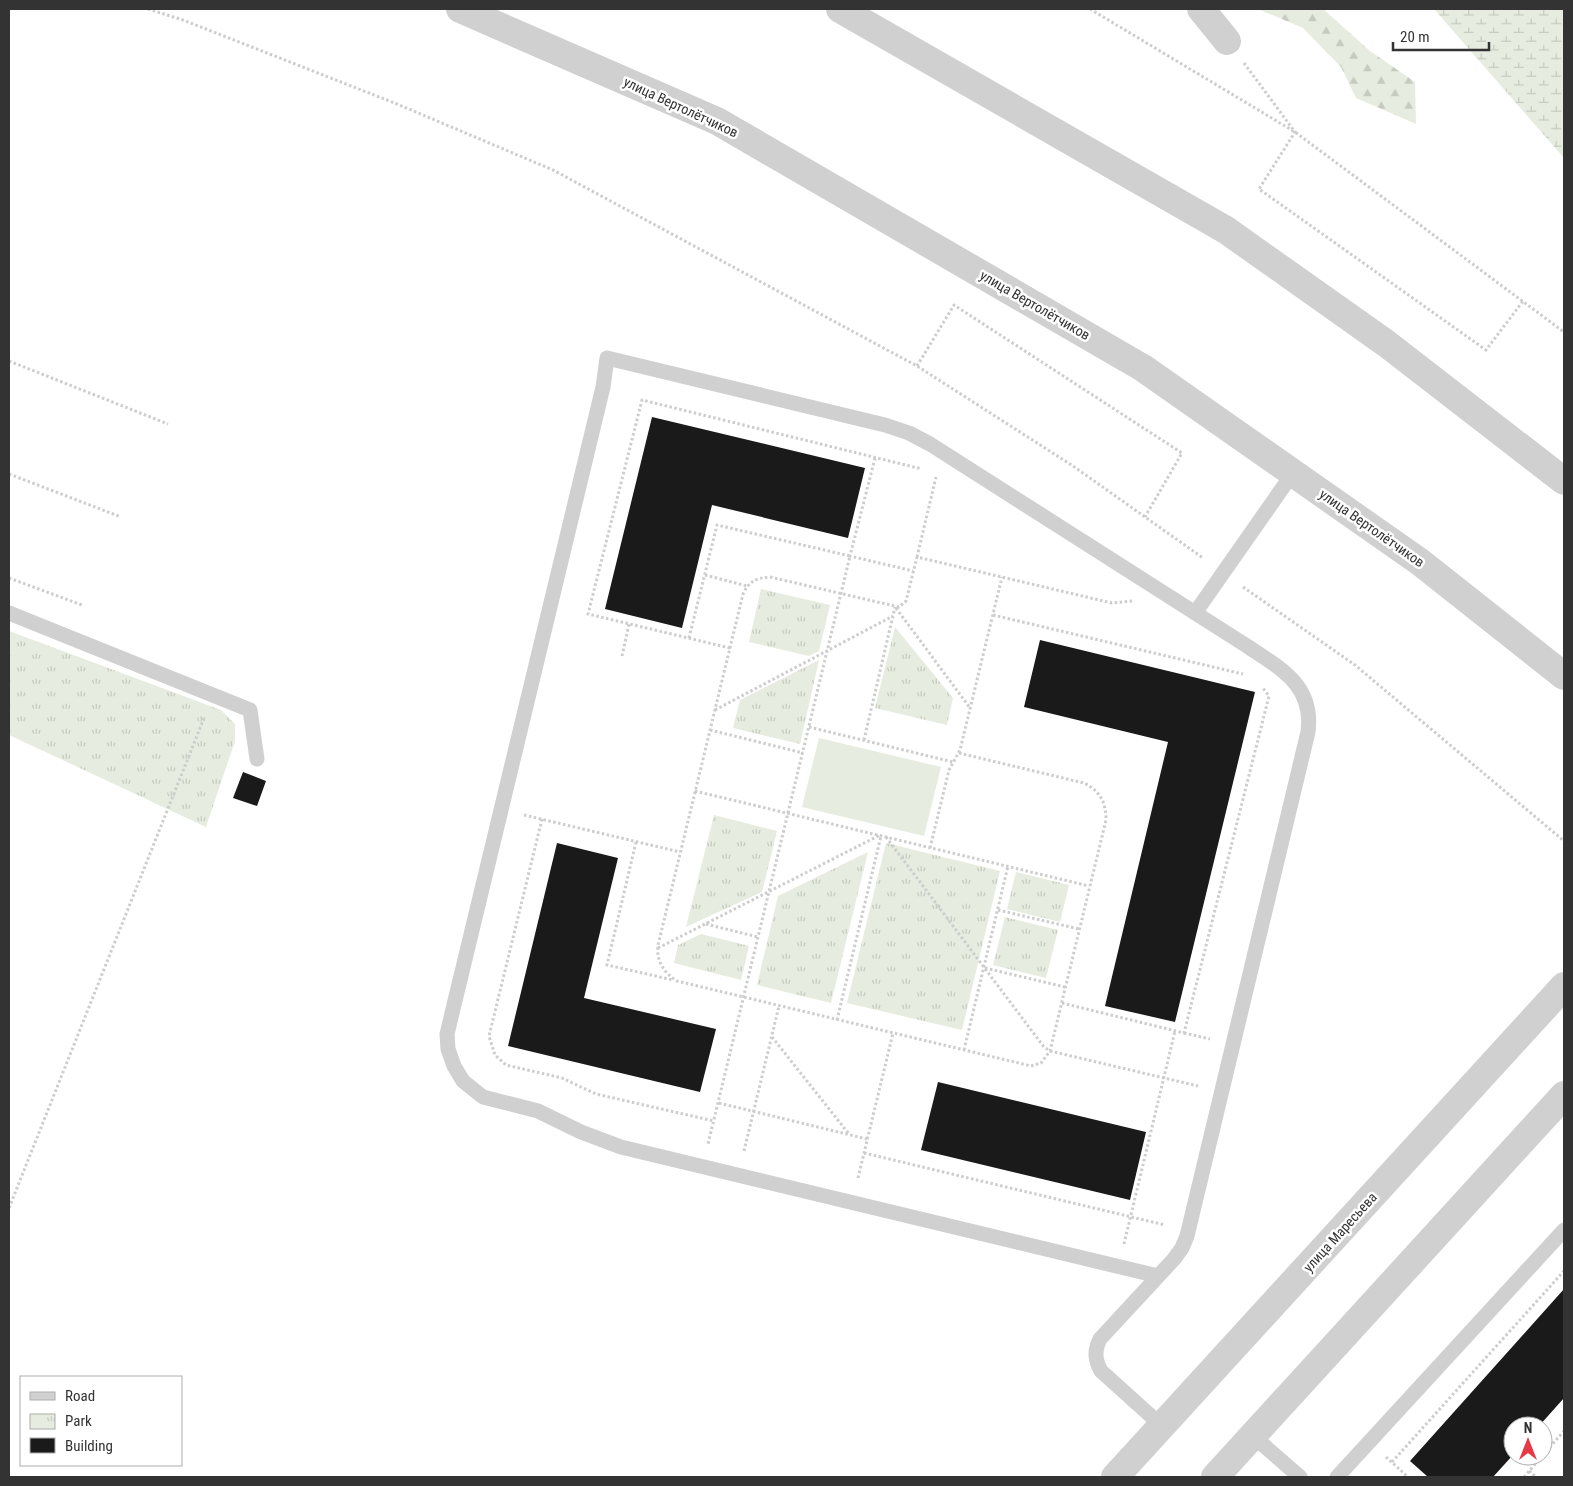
<svg xmlns="http://www.w3.org/2000/svg" width="1573" height="1486" font-family="'Roboto Condensed',sans-serif">
  <style>
    .grass { fill: #e6ecdf }
    .forest { fill: url(#forest-firs) }
    .wetland { fill: url(#wetland-marsh) }
    .park { fill: url(#park-tufts) }
    .building { fill: #1a1a1a }
    .lines { fill: none; stroke-linecap: round; stroke-linejoin: round }
    .path { stroke: #cdcdcd; stroke-width: 3; stroke-dasharray: 2.5 2.5; stroke-linecap: butt }
    .service { stroke: #d0d0d0; stroke-width: 15 }
    .minor { stroke: #d0d0d0; stroke-width: 28 }
    .tertiary { stroke: #d0d0d0; stroke-width: 28 }
    .labels { text-anchor: middle; dominant-baseline: central; stroke-width: 5; stroke-linejoin: round; paint-order: stroke }
    .street-label { font-size: 14px; fill: #333; stroke: #fff }
  </style>
  <defs>
    <pattern id="forest-firs" width="22" height="20" patternUnits="userSpaceOnUse" patternTransform="scale(1.25)"><rect width="22" height="20" fill="#e6ecdf"/><path d="M5 1l3.5 6h-7zM16 11l3.5 6h-7z" fill="#c6cbc0"/></pattern>
    <pattern id="wetland-marsh" width="20" height="14" patternUnits="userSpaceOnUse" patternTransform="scale(1.25)"><rect width="20" height="14" fill="#e6ecdf"/><path d="M1 5h8M5 5V1M11 12h8M15 12V8" fill="none" stroke="#c6cbc0"/></pattern>
    <pattern id="park-tufts" width="24" height="20" patternUnits="userSpaceOnUse" patternTransform="scale(1.25)"><rect width="24" height="20" fill="#e6ecdf"/><path d="M3 7l-1-3M5 7V3M7 7l1-3M15 17l-1-3M17 17v-4M19 17l1-3" fill="none" stroke="#c6cbc0"/></pattern>
  </defs>
  <rect width="100%" height="100%" fill="#fff"/>
  <path class="grass" d="M819,738L941,767L924,836L802,807Z"/>
  <path class="forest" d="M1258,9H1323L1370,51L1415,82L1416,124L1356,98L1341,67L1303,28Z"/>
  <path class="wetland" d="M1434,9H1564V158Z"/>
  <path class="park" d="M761,589L830,605L819,651L809,656L749,642Z
    M895,627L953,698L947,725L875,708Z
    M9,631L221,710L235,724V741L206,827L9,735Z
    M819,660L800,744L733,728L740,700Z
    M714,815L777,831L762,892L686,927Z
    M886,843L1000,871L962,1030L847,1003Z
    M868,852L831,1003L757,985L778,896Z
    M1016,872L1069,885L1060,922L1007,909Z
    M1005,917L1058,930L1046,978L993,965Z
    M701,934L749,946L741,980L674,963L678,945Z"/>
  <path class="building" d="M652,417L865,468L848,538L712,505L682,628L605,609Z
    M1040,640L1255,692L1175,1022L1105,1006L1168,742L1024,707Z
    M243,772L266,781L257,806L233,798Z
    M557,843L618,858L584,998L716,1029L700,1092L508,1046Z
    M938,1082L1146,1132L1130,1200L921,1150Z
    M1564,1289V1398L1539,1426H1513V1455L1493,1477H1428L1410,1461Z"/>
  <g class="lines">
    <path class="path" d="M148,9L183,20L397,104L553,170L917,366L1073,466L1203,558
      M1090,9L1295,132L1564,332
      M1244,63L1295,132L1259,189L1486,350L1523,301
      M9,361L168,424
      M917,366L954,305L1182,453L1145,517
      M875,458L850,556L913,571
      M9,474L121,517
      M917,557L936,477
      M705,575L747,586
      M9,578L82,605
      M1243,587L1355,665L1564,841
      M896,608L970,708
      M993,615L1243,674
      M689,638L717,525L850,556L708,1144
      M730,648L588,614L642,400L922,469
      M622,656L629,624
      M715,710L893,616
      M809,727L953,762
      M710,730L803,753
      M864,740L895,607
      M959,753L1084,783C1100,791 1106,802 1106,820L1050,1051L1041,1063L1031,1066L677,981C664,973 656,961 658,945L743,594C749,581 756,578 770,577L899,607L906,601L917,557L1112,603L1132,601
      M695,791L1089,886
      M524,815L680,852
      M542,819L489,1036L495,1055L506,1065L562,1078L596,1094L714,1121
      M886,837L1044,1047L1050,1051L1198,1086
      M636,842L607,965L673,980
      M930,848L949,770L960,750L1002,577
      M998,910L1079,929
      M706,924L758,937
      M658,948L880,835
      M985,968L1065,987
      M1062,1003L1184,1033L1269,696L1262,687
      M837,1020L881,836
      M1184,1033L1210,1039
      M772,1037L849,1134
      M964,1050L1008,866
      M719,1103L867,1139
      M744,1151L779,1006
      M864,1153L1165,1225
      M858,1178L893,1033
      M9,1208L204,718
      M1124,1244L1175,1031
      M1543,1455L1564,1431
      M1386,1457L1408,1477
      M1392,1462L1564,1271
      M1529,1471L1536,1477
      M1524,1477L1542,1456"/>
    <path class="service" d="M9,613L250,710L257,759
      M1195,613L1293,473
      M1158,1276L621,1147L581,1132L538,1111L483,1097L463,1081L454,1066L448,1049L447,1034L603,387L607,358L885,425L909,433L930,444L1247,646C1281,669 1314,685 1308,732L1187,1236L1182,1248L1174,1259L1100,1339C1094,1351 1095,1360 1101,1371L1162,1426
      M1253,1436L1300,1477
      M1337,1477L1564,1230"/>
    <path class="minor" d="M1201,9L1227,41"/>
    <path class="tertiary" d="M460,9L717,121L1143,368L1420,562L1564,676
      M840,9L1226,230L1387,344L1564,481
      M1115,1477L1564,986
      M1215,1477L1564,1095"/>
  </g>
  <g class="labels">
    <g class="street-label">
      <text transform="translate(681 107) rotate(25)">улица Вертолётчиков</text>
      <text transform="translate(1035 305) rotate(30)">улица Вертолётчиков</text>
      <text transform="translate(1372 528) rotate(35)">улица Вертолётчиков</text>
      <text transform="translate(1340 1232) rotate(-48)">улица Маресьева</text>
    </g>
  </g>
  <rect width="1573" height="1486" fill="none" stroke="#333333" stroke-width="20"/>
  <rect x="20" y="1376" width="162" height="90" fill="#ffffff" stroke="#adadad"/>
  <rect x="30" y="1392" width="25" height="8" fill="#d0d0d0" stroke="#adadad"/>
  <text x="65" y="1401" font-size="15" fill="#333333">Road</text>
  <rect x="30" y="1414" width="25" height="15" fill="url(#park-tufts)" stroke="#adadad"/>
  <text x="65" y="1426" font-size="15" fill="#333333">Park</text>
  <rect x="30" y="1438" width="25" height="15" fill="#1a1a1a" stroke="#adadad"/>
  <text x="65" y="1451" font-size="15" fill="#333333">Building</text>
  <g transform="translate(1528 1441)"><circle r="24" fill="#ffffff" stroke="#adadad"/>
  <path d="M0-4L9 19L0 12L-9 19Z" fill="#e63946"/>
  <text y="-8" font-size="14" font-weight="bold" text-anchor="middle" fill="#333333">N</text>
  </g>
  <path d="M1393 42v8h96v-8" fill="none" stroke="#333333" stroke-width="2.5"/>
  <text x="1400" y="42" font-size="15" fill="#333333" stroke="#ffffff" stroke-width="4" paint-order="stroke">20 m</text>
</svg>
